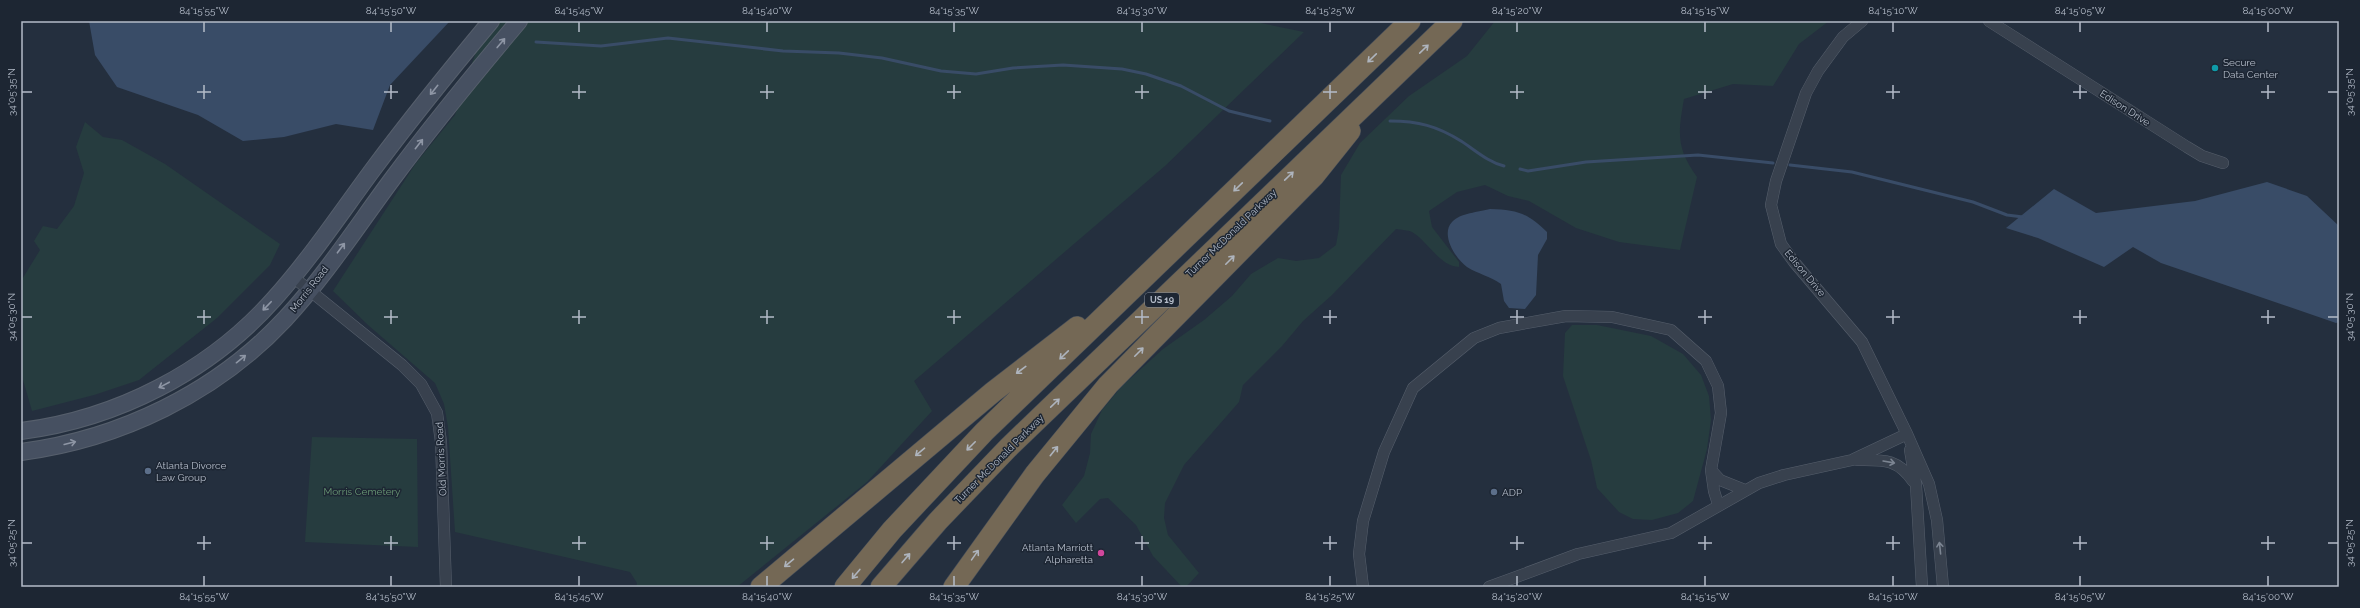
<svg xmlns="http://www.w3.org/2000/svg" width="2360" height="608" font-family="Raleway,sans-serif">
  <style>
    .green { fill: #263c3f }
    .water { fill: #394c67 }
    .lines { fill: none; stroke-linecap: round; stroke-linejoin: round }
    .stream { stroke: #394c67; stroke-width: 3 }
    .street-casing { stroke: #565f6c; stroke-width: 12 }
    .secondary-casing { stroke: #565f6c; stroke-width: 18 }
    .highway-casing { stroke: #434c59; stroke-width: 22 }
    .street { stroke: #38414e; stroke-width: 11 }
    .secondary { stroke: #465061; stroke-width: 16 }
    .highway { stroke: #746855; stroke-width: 21 }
    .oneway { stroke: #8e96a5 }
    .oneway2 { stroke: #aeb4bd }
    .oneway3 { stroke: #7c8592 }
    .ticks { fill: none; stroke: #b4bcc9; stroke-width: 1.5 }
    .culture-dot { fill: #0f9aa8; stroke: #1d2633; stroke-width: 1.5 }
    .service-dot { fill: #5c6f8a; stroke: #1d2633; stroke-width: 1.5 }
    .hotel-dot { fill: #d1479c; stroke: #1d2633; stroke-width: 1.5 }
    .labels { text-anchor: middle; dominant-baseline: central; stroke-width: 3; stroke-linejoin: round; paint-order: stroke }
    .shield { fill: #1d2633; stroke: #878f9c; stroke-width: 1 }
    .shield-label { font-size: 9px; font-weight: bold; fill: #b4bcc9 }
    .poi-label { font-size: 10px; fill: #b4bcc9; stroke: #1d2633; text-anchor: start }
    .street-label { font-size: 10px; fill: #b4bcc9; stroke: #1d2633 }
    .park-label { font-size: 10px; fill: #6b9a76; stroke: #1d2633 }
    .neatline { fill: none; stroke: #b4bcc9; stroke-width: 1.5 }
    .ticks-label { font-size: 10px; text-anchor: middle; fill: #b4bcc9 }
  </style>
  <rect width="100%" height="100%" fill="#242f3e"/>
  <path class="green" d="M486,21H1251L1304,32L1165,166L914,381L932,411L867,482L737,587H636L637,583L630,572L455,532L448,427L444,404L435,383L368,325L333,291L416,163L455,115Z
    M1495,21H1829L1799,44L1773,86L1733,84L1684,99C1678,133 1676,148 1697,177L1680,250L1619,242L1576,228L1529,201L1508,196L1485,185L1457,192L1429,211L1432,227L1459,262V267C1439,266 1428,241 1412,232C1408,230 1401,230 1396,229L1332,295L1303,321L1282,346L1243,385L1239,402L1184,465L1165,503L1164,518L1168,535L1199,573L1186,587H1182L1153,556L1136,525L1108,498L1100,499L1076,523L1062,505L1084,476L1090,453L1091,434L1102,410L1122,386L1163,349L1204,320L1232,296L1251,274L1278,258L1296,261L1319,258L1336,245L1339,228L1341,175L1360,143L1409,96L1467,56Z
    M85,122L103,137L122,140L165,164L280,244L270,265L217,318L139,380L94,395L32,411L21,373V281L40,250L34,241L43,226L57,229L74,206L84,173L76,147Z
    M1572,325H1597L1651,336L1683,354L1701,375L1709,396L1711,420L1707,449L1693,501L1678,513L1652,520L1633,519L1619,512L1597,488L1591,460L1563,376L1565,333Z
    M312,437L417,439L418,547L305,542Z"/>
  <path class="water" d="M89,21H450L390,85L373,130L336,124L284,137L243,141L198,115L117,87L95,55Z
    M2267,182L2307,196L2339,226V322L2336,323L2161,263L2133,247L2104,267L2038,238L2006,228L2054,189L2096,213L2195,201Z
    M1490,209C1517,210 1528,213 1547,232V239L1538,255L1536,295L1525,309L1509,308L1504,301L1501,284C1490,276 1478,274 1467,267C1456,259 1440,235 1452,222C1460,213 1479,212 1490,209Z"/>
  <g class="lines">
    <path class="stream" d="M536,42L601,46L668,38L783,51L839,53L882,58L941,71L976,74L1013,68L1063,65L1122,69L1146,74L1181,86L1229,111L1270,121
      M1390,121C1418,121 1437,126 1461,141C1475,150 1488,162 1504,166
      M1790,165L1852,172L1973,202L2007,215L2023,217
      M1520,169L1528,171L1586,162L1698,155L1773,163"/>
    <defs>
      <path id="street" d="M1862,21L1843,37L1818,71L1806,93L1776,181L1771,205L1781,244L1794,262L1862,342L1907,434L1929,484L1937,520L1943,587
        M1989,21L2187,147L2202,156L2223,163
        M293,277L402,365L421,384L437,413L441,442L446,587
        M1910,450L1916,485L1922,587
        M1857,460C1883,460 1897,458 1913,481
        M1711,470L1720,480L1745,490
        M1363,587L1359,554L1363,521L1384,452L1413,388L1474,338L1499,328L1566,316L1612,317L1671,330L1706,361L1718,386L1721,413L1711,470L1714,491L1718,504
        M1489,587L1578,554L1671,533L1759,483L1784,475L1852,460L1907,434"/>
      <path id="secondary" d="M21,431C117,419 210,371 274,299C311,258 342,211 374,168C412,117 451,69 491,21
        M21,452C120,439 216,393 285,319C325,276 358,225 393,178C433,124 476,72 519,21"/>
      <path id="highway" d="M761,587L993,392L1077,327
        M845,587L892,530L984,432L1410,21
        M881,587L938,521L1008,448L1452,21
        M954,587L1035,474L1108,385L1314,176L1350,131"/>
    </defs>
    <use href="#street" class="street-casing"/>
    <use href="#secondary" class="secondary-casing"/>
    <use href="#highway" class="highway-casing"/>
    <use href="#street" class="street"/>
    <use href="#secondary" class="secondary"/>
    <use href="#highway" class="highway"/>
  </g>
  <defs><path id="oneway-shaft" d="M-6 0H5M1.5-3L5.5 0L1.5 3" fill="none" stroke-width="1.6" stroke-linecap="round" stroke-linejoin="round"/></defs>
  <g class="oneway">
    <use href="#oneway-shaft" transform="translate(501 43) rotate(-50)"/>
    <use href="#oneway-shaft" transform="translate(434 90) rotate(129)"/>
    <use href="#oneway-shaft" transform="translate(419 144) rotate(-52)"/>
    <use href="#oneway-shaft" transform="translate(341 248) rotate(-53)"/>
    <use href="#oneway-shaft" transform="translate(267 306) rotate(134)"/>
    <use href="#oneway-shaft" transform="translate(241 359) rotate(-39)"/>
    <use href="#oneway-shaft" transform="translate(164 385) rotate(152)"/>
    <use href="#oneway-shaft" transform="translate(70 443) rotate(-14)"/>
  </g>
  <g class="oneway2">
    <use href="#oneway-shaft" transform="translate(1424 49) rotate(-44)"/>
    <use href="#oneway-shaft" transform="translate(1372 58) rotate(136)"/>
    <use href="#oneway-shaft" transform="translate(1289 176) rotate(-44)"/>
    <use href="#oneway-shaft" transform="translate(1238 187) rotate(136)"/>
    <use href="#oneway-shaft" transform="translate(1230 260) rotate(-45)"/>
    <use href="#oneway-shaft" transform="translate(1139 352) rotate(-45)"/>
    <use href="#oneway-shaft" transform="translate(1064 355) rotate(136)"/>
    <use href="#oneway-shaft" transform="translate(1021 370) rotate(143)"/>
    <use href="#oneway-shaft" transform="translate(1055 403) rotate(-44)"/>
    <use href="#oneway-shaft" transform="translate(971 446) rotate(135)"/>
    <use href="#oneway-shaft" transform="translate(1054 451) rotate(-51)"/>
    <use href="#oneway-shaft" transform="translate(920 452) rotate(140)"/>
    <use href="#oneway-shaft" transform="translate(975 555) rotate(-55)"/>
    <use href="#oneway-shaft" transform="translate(906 558) rotate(-49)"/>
    <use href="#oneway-shaft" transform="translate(789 563) rotate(140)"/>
    <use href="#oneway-shaft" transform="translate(856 574) rotate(130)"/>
  </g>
  <g class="oneway3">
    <use href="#oneway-shaft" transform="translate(1889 462) rotate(10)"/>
    <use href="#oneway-shaft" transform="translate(1940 548) rotate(-96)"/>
  </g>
  <path class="ticks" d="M204,22V32M391,22V32M579,22V32M767,22V32M954,22V32M1142,22V32M1330,22V32M1517,22V32M1705,22V32M1893,22V32M2080,22V32M2268,22V32M204,85V99M391,85V99M579,85V99M767,85V99M954,85V99M1142,85V99M1330,85V99M1517,85V99M1705,85V99M1893,85V99M2080,85V99M2268,85V99M22,92H32M197,92H211M384,92H398M572,92H586M760,92H774M947,92H961M1135,92H1149M1323,92H1337M1510,92H1524M1698,92H1712M1886,92H1900M2073,92H2087M2261,92H2275M2328,92H2338M204,310V324M391,310V324M579,310V324M767,310V324M954,310V324M1142,310V324M1330,310V324M1517,310V324M1705,310V324M1893,310V324M2080,310V324M2268,310V324M22,317H32M197,317H211M384,317H398M572,317H586M760,317H774M947,317H961M1135,317H1149M1323,317H1337M1510,317H1524M1698,317H1712M1886,317H1900M2073,317H2087M2261,317H2275M2328,317H2338M204,536V550M391,536V550M579,536V550M767,536V550M954,536V550M1142,536V550M1330,536V550M1517,536V550M1705,536V550M1893,536V550M2080,536V550M2268,536V550M22,543H32M197,543H211M384,543H398M572,543H586M760,543H774M947,543H961M1135,543H1149M1323,543H1337M1510,543H1524M1698,543H1712M1886,543H1900M2073,543H2087M2261,543H2275M2328,543H2338M204,576V586M391,576V586M579,576V586M767,576V586M954,576V586M1142,576V586M1330,576V586M1517,576V586M1705,576V586M1893,576V586M2080,576V586M2268,576V586"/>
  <circle class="culture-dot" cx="2215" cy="68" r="4"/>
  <g class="service-dot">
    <circle cx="148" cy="471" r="4"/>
    <circle cx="1494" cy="492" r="4"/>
  </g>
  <circle class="hotel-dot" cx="1101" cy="553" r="4"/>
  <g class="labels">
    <rect class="shield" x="1145" y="293" width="34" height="14" rx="3"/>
    <g class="shield-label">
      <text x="1162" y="300">US 19</text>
    </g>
    <g class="poi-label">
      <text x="2223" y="62">Secure<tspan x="2223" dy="12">Data Center</tspan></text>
      <text x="156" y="465">Atlanta Divorce<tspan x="156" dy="12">Law Group</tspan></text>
      <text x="1502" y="492">ADP</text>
      <text x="1093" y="547" text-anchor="end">Atlanta Marriott<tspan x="1093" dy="12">Alpharetta</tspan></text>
    </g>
    <g class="street-label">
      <text transform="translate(2125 108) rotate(33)">Edison Drive</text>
      <text transform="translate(1231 233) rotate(-44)">Turner McDonald Parkway</text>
      <text transform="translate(1805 273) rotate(50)">Edison Drive</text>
      <text transform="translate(309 289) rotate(-52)">Morris Road</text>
      <text transform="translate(441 459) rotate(-93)">Old Morris Road</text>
      <text transform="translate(999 459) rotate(-45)">Turner McDonald Parkway</text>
    </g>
    <g class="park-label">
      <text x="362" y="491">Morris Cemetery</text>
    </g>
  </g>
  <rect width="2360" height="608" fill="none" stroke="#1d2633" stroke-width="44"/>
  <rect x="22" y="22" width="2316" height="564" class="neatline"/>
  <g class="ticks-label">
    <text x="204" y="14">84°15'55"W</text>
    <text x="391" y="14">84°15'50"W</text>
    <text x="579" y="14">84°15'45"W</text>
    <text x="767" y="14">84°15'40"W</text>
    <text x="954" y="14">84°15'35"W</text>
    <text x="1142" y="14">84°15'30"W</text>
    <text x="1330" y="14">84°15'25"W</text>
    <text x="1517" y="14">84°15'20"W</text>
    <text x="1705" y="14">84°15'15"W</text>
    <text x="1893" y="14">84°15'10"W</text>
    <text x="2080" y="14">84°15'05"W</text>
    <text x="2268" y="14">84°15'00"W</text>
    <text transform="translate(11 92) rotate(-90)" y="4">34°05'35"N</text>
    <text transform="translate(2349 92) rotate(-90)" y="4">34°05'35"N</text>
    <text transform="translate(11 317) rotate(-90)" y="4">34°05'30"N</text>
    <text transform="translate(2349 317) rotate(-90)" y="4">34°05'30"N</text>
    <text transform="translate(11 543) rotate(-90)" y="4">34°05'25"N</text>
    <text transform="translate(2349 543) rotate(-90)" y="4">34°05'25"N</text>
    <text x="204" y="600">84°15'55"W</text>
    <text x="391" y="600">84°15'50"W</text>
    <text x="579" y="600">84°15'45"W</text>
    <text x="767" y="600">84°15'40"W</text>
    <text x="954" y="600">84°15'35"W</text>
    <text x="1142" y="600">84°15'30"W</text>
    <text x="1330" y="600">84°15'25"W</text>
    <text x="1517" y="600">84°15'20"W</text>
    <text x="1705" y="600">84°15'15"W</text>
    <text x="1893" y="600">84°15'10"W</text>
    <text x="2080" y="600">84°15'05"W</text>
    <text x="2268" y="600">84°15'00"W</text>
  </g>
</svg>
